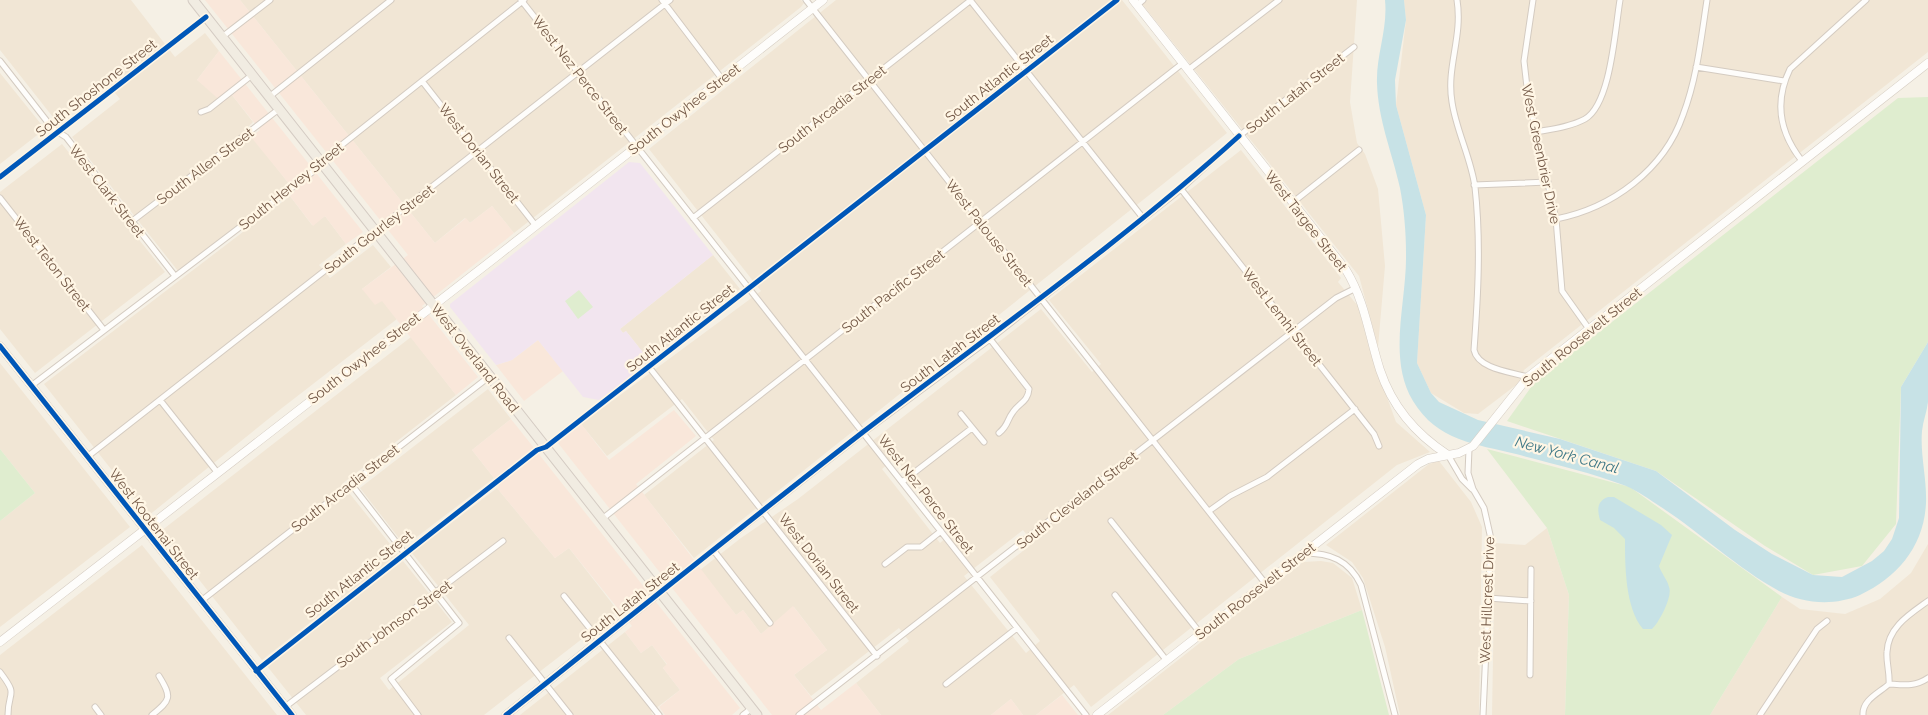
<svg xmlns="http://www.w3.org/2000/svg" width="1928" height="715" font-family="Raleway,sans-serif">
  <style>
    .residential { fill: #f1e6d5; fill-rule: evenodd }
    .commercial { fill: #f9e7da }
    .education { fill: #f2e5ef }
    .green { fill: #dfedcf }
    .water { fill: #c7e2e6 }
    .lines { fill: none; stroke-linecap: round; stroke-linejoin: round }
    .street-casing { stroke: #d4cbc1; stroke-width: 7 }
    .secondary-casing { stroke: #d5ccc2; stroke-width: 9 }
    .primary-casing { stroke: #d4cbc3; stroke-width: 11 }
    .street { stroke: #fefdfb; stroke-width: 5 }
    .secondary { stroke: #fefdfb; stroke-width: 8 }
    .primary { stroke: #f1ece2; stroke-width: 9 }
    .cycleway-casing { stroke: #fff6e5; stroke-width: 8 }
    .cycleway { stroke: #0057b8; stroke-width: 5 }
    .labels { text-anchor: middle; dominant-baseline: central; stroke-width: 4.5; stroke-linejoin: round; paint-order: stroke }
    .street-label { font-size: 14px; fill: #735846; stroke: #fff6e5 }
    .water-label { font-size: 15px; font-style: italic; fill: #407987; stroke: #fff6e5 }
  </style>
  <rect width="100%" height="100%" fill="#f5f0e5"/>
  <path class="residential" d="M0,0H131L175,57L205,33L219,51L197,80L232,95L253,122L246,129L290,185L178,271L72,137L120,99L106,82L56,121L0,50Z
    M240,0H801L804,3L801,7L514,233L492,206L470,223L465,218L435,243Z
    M836,0H1122L1227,133L694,558L644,495L714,440L682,399L607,456L581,424L761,291L649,149Z
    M1139,0H1357L1350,102L1357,143L1365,154L1378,189L1385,266L1378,347L1359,276Z
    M1404,0H1928V52L1524,370L1520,382L1478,414L1464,413L1431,393L1417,363L1426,215L1396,105L1406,20Z
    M0,73L45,129L0,164Z
    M62,144L165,272L35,373L0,329V192Z
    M1241,150L1341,278L1338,282L1358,306L1369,348L1396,422L1430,452L1397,465L1091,707L1074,685L1036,715H1023L1011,699L991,715H881L856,683L909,641L899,628L811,696L794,675L827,650L794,607L761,634L743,610L736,615L700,570L741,538L798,499L1041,309L1092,372L1101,364L1049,300ZM895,458L953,532L940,543L882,469ZM1023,530L1033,543L990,577L1040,641L1026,653L964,576Z
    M290,196L312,225L325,216L346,244L319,265L330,278L373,245L391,267L362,289L382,300L397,319L282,408L148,516L44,384Z
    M713,255L740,289L645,365V355L626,331L623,333L620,329Z
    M411,337L456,395L342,484L398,554L262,660L161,531Z
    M0,363L130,527L0,627V521L35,493L0,449Z
    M488,389L511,419L472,450L494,478L405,546L360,488Z
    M1439,461L1471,502L1482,527L1479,715H1400L1385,647L1363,578L1352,562L1326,545L1429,464Z
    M497,488L555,558L569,548L618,611L484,715H306L267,666L403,561L452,622L380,678L389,690L469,625L412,553Z
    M1547,528L1569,595L1565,715H1492L1495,543L1525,545Z
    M1928,544V715H1710L1782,597L1800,609L1845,614L1880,599L1911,573Z
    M142,545L277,715H0V655Z
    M1321,561L1333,563L1352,578L1362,610L1239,659L1163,715H1108L1303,562Z
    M625,632L641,653L652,645L667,665L663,668L680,690L651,712L653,715H520Z"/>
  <path class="commercial" d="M205,0H240L435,243L466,218L470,223L492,206L514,233L422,306L478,377L456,395L382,301L375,305L362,289L408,255Z
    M219,51L363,232L346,244L325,216L313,226L290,196L295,191L251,137L260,130L232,95L223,103L197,80Z
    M538,340L563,371L524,401L496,365L512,360Z
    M674,410L696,436L636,484L736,615L743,610L761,634L793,606L827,650L794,675L821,710L856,683L881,715H772L558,443L581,424L609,460Z
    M511,419L740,708L732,715H665L659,707L680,690L663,668L667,664L652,645L641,653L625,632L632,626L569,548L555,558L497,488L499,486L494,478L472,450Z
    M1062,695L1078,715H1036Z
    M1011,699L1023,715H991Z"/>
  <path class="education" d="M629,162L640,163L713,255L620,329L623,333L626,331L645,355V365L599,400L583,397L538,340L512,360L496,365L450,307V304Z"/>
  <path class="green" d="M1928,97V342L1901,387L1896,524L1862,566L1813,575L1765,546L1656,471L1507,421L1534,383L1898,98Z
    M579,290L593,307L578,319L565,301Z
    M0,449L35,493L0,521Z
    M1487,449L1630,487L1782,597L1710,715H1565L1569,595L1547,528Z
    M1362,610L1389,715H1163L1239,659Z"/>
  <path class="water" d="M1385,0H1404L1406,20L1395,80L1396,105L1426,215L1417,363L1431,393L1439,402L1478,420L1560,439L1656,471L1735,530L1772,554L1813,575L1842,577L1872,561L1884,551L1892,539L1899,518L1901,387L1928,342C1928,361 1928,382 1928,402C1927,411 1923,421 1922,431C1920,455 1927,479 1926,503C1924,546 1898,577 1860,595C1835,606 1803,604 1779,591C1737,568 1701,533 1661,507C1650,500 1638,491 1626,486C1590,472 1553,464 1516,454C1476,444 1437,441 1413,401C1387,358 1407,301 1406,254C1406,232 1404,209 1400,188C1392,152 1378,120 1377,83C1376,55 1388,29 1385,0Z
    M1608,497H1614L1661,525L1672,535L1659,566C1661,573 1667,579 1669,587C1673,596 1659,623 1652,629H1643C1625,608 1625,565 1625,539L1614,528L1600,520C1597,509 1597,501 1608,497Z"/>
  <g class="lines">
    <defs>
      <path id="street" d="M521,0L1086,715
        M662,0L722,79
        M806,0L1265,583
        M970,0L1143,218
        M1457,0C1463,37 1446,67 1452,102C1456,130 1471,158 1475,187C1481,241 1478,296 1474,350C1478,369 1511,372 1528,377
        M1533,0L1524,61L1528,96L1556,219L1562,291L1589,329
        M1137,5L1143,0
        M222,37L270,0
        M0,61L53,129L66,137L175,276
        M1696,67L1784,81
        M1188,70L1279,0
        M422,81L536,226
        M269,97L391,0
        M201,112L209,109L252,75
        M1536,132C1552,129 1570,127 1585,119C1611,104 1615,29 1620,0
        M1802,161C1779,132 1774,102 1790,69L1866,0
        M0,177L206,17
        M1474,185L1548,182
        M1181,189L1374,434L1379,446
        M0,198L104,330
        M1292,203L1359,150
        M693,218L971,0
        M1556,219C1612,208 1664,170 1683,115C1697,78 1701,39 1707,0
        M131,222L279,109
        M990,339L1029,389C1028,402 1019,403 1013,412C1006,421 1009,425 999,433
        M649,367L877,656
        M31,386L323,164L329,155L524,0
        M160,400L217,472
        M961,414L984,442
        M1469,449L1468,473L1473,489L1484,508L1491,539L1483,715
        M1448,455L1462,479L1472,489
        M87,457L670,0
        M902,482L972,428
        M351,484L459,623L391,679L418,715
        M1209,511L1230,496L1267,477L1355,409
        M602,519L1183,63
        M1111,521L1201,634
        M714,551L770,623
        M1304,553C1330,553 1349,560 1361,585L1395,715
        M885,564L907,547H921L941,531
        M660,592L863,433L990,339L1181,189L1239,136L1354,47
        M1115,595L1167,661
        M564,596L659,715
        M1488,598L1531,601
        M201,601L490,376
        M509,638L570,715
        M256,671L537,450L546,447L1117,0
        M0,672C19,697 8,690 8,715
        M1530,675L1531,569
        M946,684L1017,628
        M1889,684C1904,685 1915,687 1928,678
        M95,707L101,715
        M285,707L503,541
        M152,715C171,700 172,697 159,676
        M743,715L752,708
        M799,715L1336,298L1356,288
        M1760,715L1817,629L1827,621
        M1863,715C1862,700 1879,693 1889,684C1890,673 1886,662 1887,652C1888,627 1910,614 1928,601"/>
      <path id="secondary" d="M1133,0L1346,270C1365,301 1369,336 1380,370C1392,406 1417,435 1448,455
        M0,346L292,715
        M0,642L496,257L823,0
        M506,715L660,592
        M1097,715L1418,464L1428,459L1459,453L1473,446L1528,377L1928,63"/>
      <path id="primary" d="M193,0L757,715"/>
    </defs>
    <use href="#street" class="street-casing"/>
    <use href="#secondary" class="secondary-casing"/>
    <use href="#primary" class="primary-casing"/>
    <use href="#street" class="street"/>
    <use href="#secondary" class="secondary"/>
    <use href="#primary" class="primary"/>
    <defs>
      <path id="cycleway" d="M0,177L206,17
        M0,346L292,715
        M256,671L537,450L546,447L1117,0
        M506,715C625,621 743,525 863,432C989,335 1121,243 1239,136"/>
    </defs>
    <use href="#cycleway" class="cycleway-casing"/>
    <use href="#cycleway" class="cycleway"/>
  </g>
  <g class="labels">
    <g class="street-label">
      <text transform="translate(580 75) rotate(52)">West Nez Perce Street</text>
      <text transform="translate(999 78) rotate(-38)">South Atlantic Street</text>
      <text transform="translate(96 88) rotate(-38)">South Shoshone Street</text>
      <text transform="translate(1295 93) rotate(-38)">South Latah Street</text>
      <text transform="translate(684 109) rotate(-38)">South Owyhee Street</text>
      <text transform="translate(832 109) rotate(-38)">South Arcadia Street</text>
      <text transform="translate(479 153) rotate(52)">West Dorian Street</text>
      <text transform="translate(1541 154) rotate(78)">West Greenbrier Drive</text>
      <text transform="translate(205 166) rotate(-37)">South Allen Street</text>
      <text transform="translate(291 186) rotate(-39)">South Hervey Street</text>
      <text transform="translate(107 191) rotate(52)">West Clark Street</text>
      <text transform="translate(1306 221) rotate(52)">West Targee Street</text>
      <text transform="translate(379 229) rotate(-38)">South Gourley Street</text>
      <text transform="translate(989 233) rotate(52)">West Palouse Street</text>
      <text transform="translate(52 264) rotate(52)">West Teton Street</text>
      <text transform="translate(893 291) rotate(-38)">South Pacific Street</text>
      <text transform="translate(1282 317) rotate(52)">West Lemhi Street</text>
      <text transform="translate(680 328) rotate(-38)">South Atlantic Street</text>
      <text transform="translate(1582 337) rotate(-39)">South Roosevelt Street</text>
      <text transform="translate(950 353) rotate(-37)">South Latah Street</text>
      <text transform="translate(364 358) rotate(-38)">South Owyhee Street</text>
      <text transform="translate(475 358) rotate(52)">West Overland Road</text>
      <text transform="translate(345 488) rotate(-38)">South Arcadia Street</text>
      <text transform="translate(926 494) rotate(52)">West Nez Perce Street</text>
      <text transform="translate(1077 500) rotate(-38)">South Cleveland Street</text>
      <text transform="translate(154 524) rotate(52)">West Kootenai Street</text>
      <text transform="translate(819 563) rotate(52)">West Dorian Street</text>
      <text transform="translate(359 574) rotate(-38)">South Atlantic Street</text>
      <text transform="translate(1255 591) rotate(-38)">South Roosevelt Street</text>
      <text transform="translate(1487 600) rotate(-88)">West Hillcrest Drive</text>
      <text transform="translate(630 602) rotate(-38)">South Latah Street</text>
      <text transform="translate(394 624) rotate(-36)">South Johnson Street</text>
    </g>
    <g class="water-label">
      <text transform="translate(1567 455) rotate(15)">New York Canal</text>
    </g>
  </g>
</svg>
